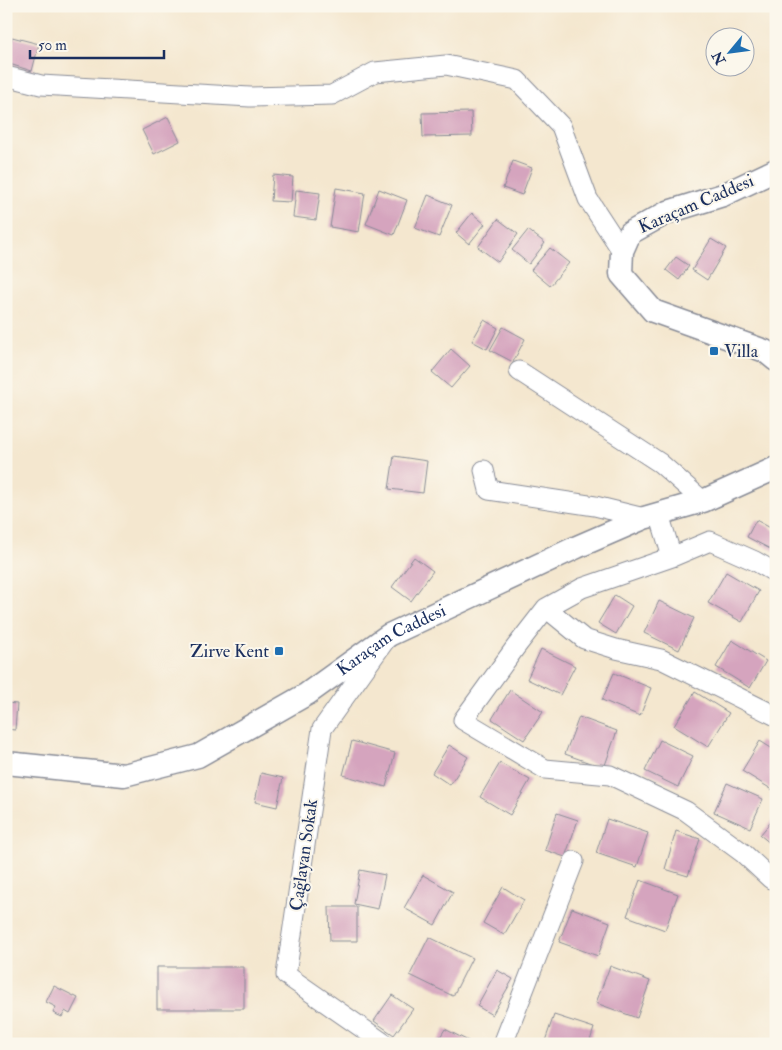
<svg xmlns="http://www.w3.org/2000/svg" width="782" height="1050" font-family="'IM FELL Double Pica',serif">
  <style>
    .building { fill: #d5a4be }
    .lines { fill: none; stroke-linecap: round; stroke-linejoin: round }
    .minor-casing { stroke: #888b96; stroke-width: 21 }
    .tertiary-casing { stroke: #888b96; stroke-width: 25 }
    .minor { stroke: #fff; stroke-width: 19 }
    .tertiary { stroke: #fff; stroke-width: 22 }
    .poi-dot { fill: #1f6fb2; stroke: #fbf7ec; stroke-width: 2 }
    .labels { text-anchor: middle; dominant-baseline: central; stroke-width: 4; stroke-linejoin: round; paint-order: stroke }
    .street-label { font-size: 18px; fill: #1b2f5e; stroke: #fbf7ec }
    .poi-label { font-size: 18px; fill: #1b2f5e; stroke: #fbf7ec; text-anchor: start }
  </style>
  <rect width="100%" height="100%" fill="#fbf7ec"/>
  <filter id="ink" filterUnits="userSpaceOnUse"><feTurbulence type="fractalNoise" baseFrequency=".02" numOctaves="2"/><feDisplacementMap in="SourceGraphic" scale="10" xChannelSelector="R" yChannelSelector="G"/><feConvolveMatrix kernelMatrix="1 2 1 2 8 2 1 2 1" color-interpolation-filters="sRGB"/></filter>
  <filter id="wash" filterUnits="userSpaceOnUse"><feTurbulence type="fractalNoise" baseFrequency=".0096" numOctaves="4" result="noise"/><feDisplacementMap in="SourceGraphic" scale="20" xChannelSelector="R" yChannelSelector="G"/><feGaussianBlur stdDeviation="1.12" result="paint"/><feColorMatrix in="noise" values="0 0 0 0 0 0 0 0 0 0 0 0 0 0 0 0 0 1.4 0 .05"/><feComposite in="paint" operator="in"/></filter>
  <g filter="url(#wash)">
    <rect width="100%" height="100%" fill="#f4e7cf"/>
    <g id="blocks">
      <path class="building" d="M12,37L39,44L32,71L6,63V57Z
        M471,112L472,136L423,137L422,113Z
        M168,117L180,141L154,154L142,130Z
        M513,161L532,168L522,195L503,188Z
        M273,175L293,177L291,202L271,201Z
        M336,188L365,193L359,232L330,227Z
        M379,189L407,200L394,235L366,224Z
        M296,190L320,193L316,220L293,217Z
        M428,195L452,205L439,237L415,228Z
        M472,213L485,224L469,244L456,233Z
        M498,219L518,234L498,262L478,247Z
        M528,230L545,243L529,264L512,250Z
        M711,239L726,248L707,280L692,270Z
        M550,248L569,263L550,286L531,270Z
        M676,257L689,266L679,280L666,270Z
        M484,320L498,328L487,349L472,341Z
        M503,327L525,339L513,362L490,350Z
        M451,349L470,366L451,388L432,372Z
        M394,456L427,461L423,493L389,489Z
        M756,520L776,531V552L747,537Z
        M414,557L433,571L411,601L392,587Z
        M726,572L759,591L742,622L708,603Z
        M615,595L632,606L616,634L598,623Z
        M659,601L694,618L679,650L644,633Z
        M732,640L766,661L750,688L716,667Z
        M541,649L575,666L560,695L527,679Z
        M614,673L651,688L640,716L602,700Z
        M510,690L543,712L524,740L492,719Z
        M695,692L729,713L708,747L674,726Z
        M6,703L17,704L15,730L6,729Z
        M579,717L617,731L604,768L565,754Z
        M660,740L693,756L678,787L645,771Z
        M352,741L395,753L386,787L343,775Z
        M760,741L776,751V792L742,771Z
        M449,745L468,757L450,785L432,773Z
        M500,763L530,780L510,815L480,797Z
        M261,773L283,778L277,807L255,802Z
        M727,783L763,799L750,828L714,812Z
        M557,813L578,820L565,857L545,850Z
        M776,816V848L760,835Z
        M607,819L648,833L637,867L596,853Z
        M676,831L700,839L688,876L665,869Z
        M360,870L385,875L378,909L354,904Z
        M423,875L453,892L435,925L404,908Z
        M640,880L678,894L665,930L627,916Z
        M503,887L524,900L504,935L483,923Z
        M329,907H357V941H330Z
        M572,908L610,922L598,956L559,942Z
        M429,937L472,958L453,996L410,975Z
        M610,966L650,981L637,1018L596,1003Z
        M157,967H244V1009H157Z
        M497,970L513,979L492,1015L477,1006Z
        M54,986L78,998L70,1014L65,1011L62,1017L53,1013L56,1007L46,1002Z
        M392,995L413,1009L394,1035L374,1021Z
        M554,1015L594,1028L589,1044H544Z
        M445,1029L474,1044H436Z"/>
    </g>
  </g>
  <g filter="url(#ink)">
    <use href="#blocks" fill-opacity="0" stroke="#888b96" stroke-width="1"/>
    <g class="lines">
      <defs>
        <path id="minor" d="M6,76L41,85L250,97L332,95L375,72L446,65L517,80L561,126L588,199L622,251
          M519,371L660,463L703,501
          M484,470L489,490L595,506L644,518
          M659,514L672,557
          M776,573L755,561L710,541L672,557L582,588L546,608L515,648L463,720L545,769L610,775L686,811L743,853L771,879L776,878
          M546,608L584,639L616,649L661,659L776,716
          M384,642L322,729L286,975L385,1044
          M503,1044L574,861"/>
        <g id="tertiary">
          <path d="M776,170L723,195L668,212L630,233L622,251L621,274L653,311L765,351L776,360"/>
          <path id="s1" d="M6,763L124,775L198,756L307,694L389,635L577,547L644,518L703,501L776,468"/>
        </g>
      </defs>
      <use href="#minor" class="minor-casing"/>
      <use href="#tertiary" class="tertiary-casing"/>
      <use href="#minor" class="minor"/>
      <use href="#tertiary" class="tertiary"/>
    </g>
  </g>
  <g class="poi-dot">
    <rect x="709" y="346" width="10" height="10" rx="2.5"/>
    <rect x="274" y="646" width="10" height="10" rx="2.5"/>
  </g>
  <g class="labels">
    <g class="street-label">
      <text transform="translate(696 204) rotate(-23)">Karaçam Caddesi</text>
      <text stroke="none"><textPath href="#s1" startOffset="421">Karaçam Caddesi</textPath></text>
      <text transform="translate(304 855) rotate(-82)">Çağlayan Sokak</text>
    </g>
    <g class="poi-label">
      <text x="724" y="351">Villa</text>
      <text x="269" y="651" text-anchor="end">Zirve Kent</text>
    </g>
  </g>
  <rect width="782" height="1050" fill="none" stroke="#fbf7ec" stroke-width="25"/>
  <g transform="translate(730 52) rotate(241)"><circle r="24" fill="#fbf7ec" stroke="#a1a7b3"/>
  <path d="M0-4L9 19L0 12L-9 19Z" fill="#1f6fb2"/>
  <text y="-8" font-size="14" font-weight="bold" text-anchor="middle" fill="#1b2f5e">N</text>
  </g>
  <path d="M30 50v8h134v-8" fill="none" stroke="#1b2f5e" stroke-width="2.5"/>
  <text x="38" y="50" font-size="15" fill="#1b2f5e" stroke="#fbf7ec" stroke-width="4" paint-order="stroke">50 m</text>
</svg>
